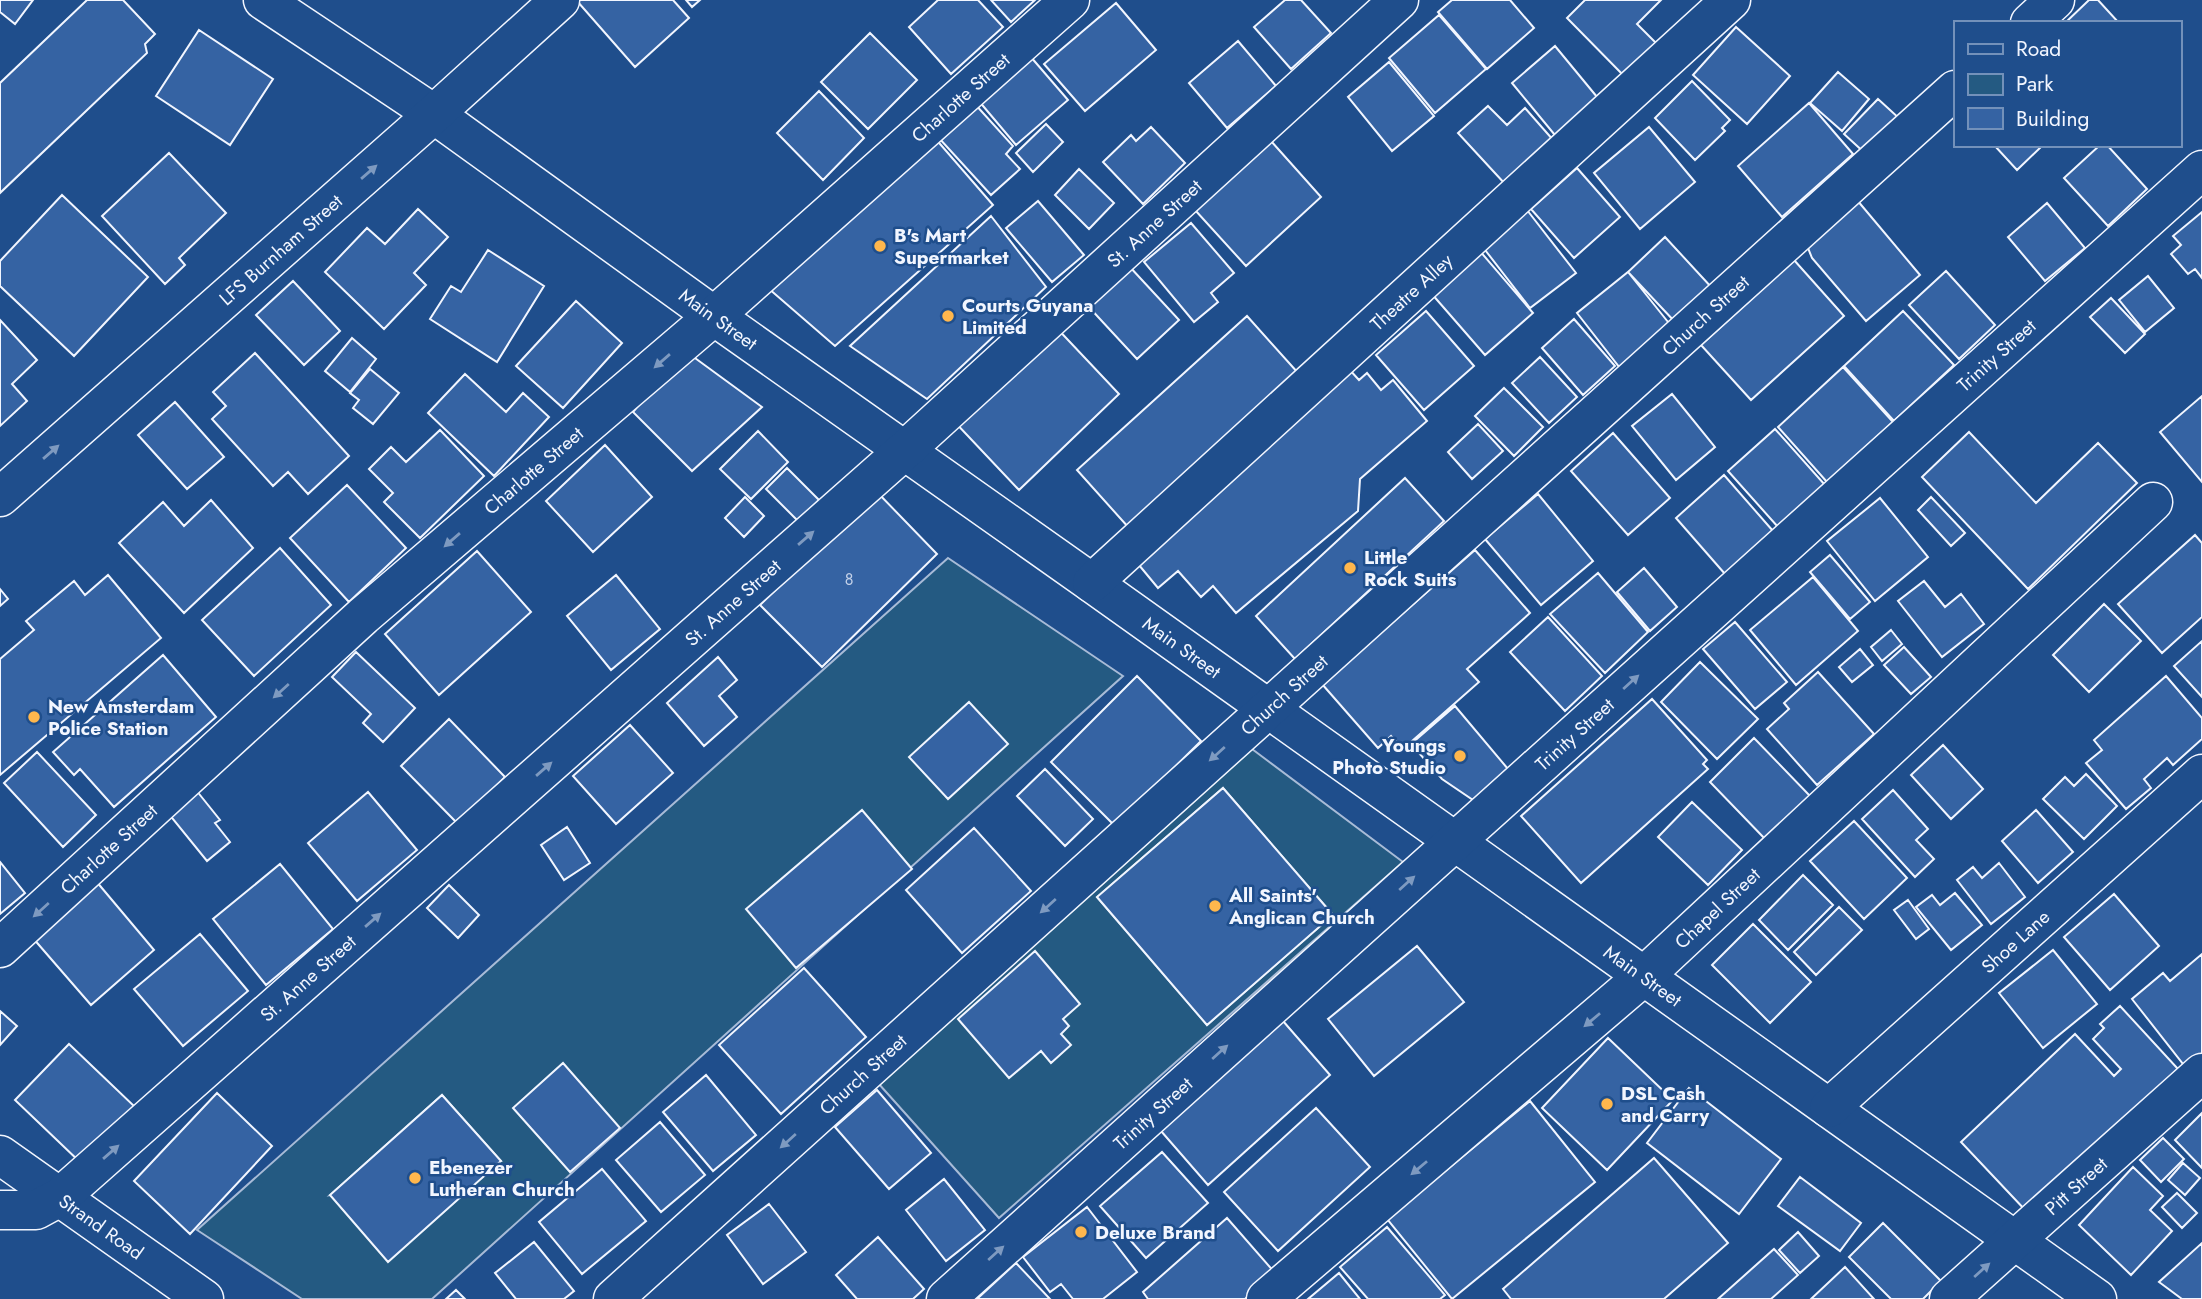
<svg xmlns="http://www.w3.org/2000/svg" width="2202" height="1299" font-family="Jost,sans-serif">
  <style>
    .green { fill: #245a82; stroke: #a8bbd7; stroke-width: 2; fill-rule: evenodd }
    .building { fill: #3563a3; stroke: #f2f6ff; stroke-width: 2 }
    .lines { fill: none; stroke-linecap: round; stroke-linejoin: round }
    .minor-casing { stroke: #f2f6ff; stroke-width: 41 }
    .minor { stroke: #1f4e8c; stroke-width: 38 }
    .oneway { fill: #7e9ac0 }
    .poi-dot { fill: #ffb74d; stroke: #1f4e8c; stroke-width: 2.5 }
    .labels { text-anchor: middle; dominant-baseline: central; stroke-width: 5; stroke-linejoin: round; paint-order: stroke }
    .number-label { font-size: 16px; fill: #c3d1e8 }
    .street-label { font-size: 19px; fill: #f2f6ff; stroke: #1f4e8c }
    .poi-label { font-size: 19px; font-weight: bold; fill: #f2f6ff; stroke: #1f4e8c; text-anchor: start }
  </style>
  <rect width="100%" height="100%" fill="#1f4e8c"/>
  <path class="green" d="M948,558L1123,676L432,1299H302L197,1230ZM442,1095L501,1161L330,1195Z
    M1248,746L1403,862L999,1218L878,1083ZM1223,788L1333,915L1207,1025L1097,897Z"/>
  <path class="building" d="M0,0H33L15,24L0,12Z
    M87,0H123L155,34L145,44L147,53L0,193V83Z
    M578,0H673L689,18L635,67L577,1Z
    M686,0H700L692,7Z
    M938,0H978L1003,27L951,74L909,27Z
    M991,0H1035L1011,22Z
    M1285,0H1301L1331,33L1291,69L1254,27Z
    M1452,0H1510L1534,28L1487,69L1438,12Z
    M1585,0H1661L1637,24L1662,49L1629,81L1567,18Z
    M2089,0H2098L2119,23H2065Z
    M1116,3L1156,50L1085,111L1044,64Z
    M1439,15L1486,69L1435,113L1389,58Z
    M1736,27L1790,76L1747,124L1693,75Z
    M199,30L273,79L230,145L156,96Z
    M870,33L917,80L868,129L821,82Z
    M1238,41L1276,86L1227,128L1189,83Z
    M1555,46L1602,103L1559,140L1512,83Z
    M1030,56L1068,100L1016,145L978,100Z
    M1389,62L1434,116L1392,151L1348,97Z
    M1838,72L1869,99L1842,131L1810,103Z
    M1692,81L1730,120L1722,128L1725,131L1695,160L1655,118Z
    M819,91L864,138L823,180L777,133Z
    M1878,99L1901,120L1867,155L1844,134Z
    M974,103L1013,146L1006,154L1020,169L991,195L938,137Z
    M1809,103L1853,154L1782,217L1738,166Z
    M1488,106L1507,125L1525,108L1554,141L1506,185L1458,133Z
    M1046,124L1063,142L1033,172L1016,153Z
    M1151,127L1185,163L1143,204L1103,162L1131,135L1136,141Z
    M1649,127L1695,182L1640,229L1594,173Z
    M934,137L993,205L835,346L768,288Z
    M1271,141L1321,197L1246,266L1195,210Z
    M1994,145H2043L2017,170Z
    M2100,145H2107L2147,189L2108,226L2064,178Z
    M169,153L226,213L179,258L185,265L165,284L102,216Z
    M1577,168L1620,217L1574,258L1531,209Z
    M1079,169L1114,203L1089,229L1055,195Z
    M62,195L148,277L74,356L0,286V261Z
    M1857,200L1920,275L1866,321L1812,258L1806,243Z
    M1038,201L1084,255L1052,282L1006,228Z
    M2047,203L2085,248L2045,281L2008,237Z
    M418,209L448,237L414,273L426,285L384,329L325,272L367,228L385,244Z
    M1527,210L1576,273L1530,308L1482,246Z
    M2202,212V278L2195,269L2188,274L2171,254L2181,245L2173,236Z
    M991,216L1046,287L927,399L850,346Z
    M1191,223L1234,273L1211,293L1218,302L1194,322L1144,262Z
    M1665,237L1713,289L1676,323L1628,272Z
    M488,250L544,286L497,362L430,319L451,286L461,292Z
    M1479,250L1533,313L1485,355L1431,293Z
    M1794,260L1844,316L1751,400L1701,345Z
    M1129,266L1179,320L1137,359L1087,305Z
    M1946,271L1995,325L1959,359L1909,305Z
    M1628,272L1672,327L1620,368L1577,313Z
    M2148,276L2174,308L2145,332L2119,300Z
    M293,281L340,331L304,365L256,315Z
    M2111,298L2145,334L2125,353L2090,317Z
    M576,301L622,343L563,408L516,366Z
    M1426,311L1474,366L1424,410L1376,355Z
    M1903,311L1954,365L1894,421L1844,366Z
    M1247,316L1299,374L1129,528L1077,470Z
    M1574,319L1615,366L1583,395L1542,348Z
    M0,320L37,360L12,384L27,401L0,426Z
    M1052,323L1119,394L1019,490L951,418Z
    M352,338L376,359L350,392L325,371Z
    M684,350L762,407L692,471L633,412Z
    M255,353L349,456L308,494L288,472L273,486L212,419L226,406L213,392Z
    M1540,357L1577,397L1549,423L1512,383Z
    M1843,367L1893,422L1827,482L1778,427Z
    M1348,368L1359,380L1367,373L1381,390L1393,380L1427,421L1360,479L1358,511L1236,613L1213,586L1201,597L1178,571L1158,588L1129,553Z
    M370,369L399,393L373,424L353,408L359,400L350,393Z
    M465,374L506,412L523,393L549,417L494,476L428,413Z
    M1504,388L1543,427L1514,456L1475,416Z
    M1672,394L1715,447L1676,480L1632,426Z
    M2202,396V482L2160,432Z
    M175,402L224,457L187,489L138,435Z
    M1478,424L1503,451L1472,479L1448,452Z
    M1775,429L1825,485L1778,527L1728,471Z
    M440,430L484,476L420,538L384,502L393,493L369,469L391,447L406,462Z
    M758,431L788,462L751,499L720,469Z
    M1969,432L2036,503L2098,443L2137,483L2028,589L1922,477Z
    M1613,433L1670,498L1628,535L1571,471Z
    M605,445L652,497L593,552L546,501Z
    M787,468L819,500L798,521L766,489Z
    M1724,475L1773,531L1725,574L1676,518Z
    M1405,478L1444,521L1295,659L1256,616Z
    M347,485L406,548L349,602L290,538Z
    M876,491L937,554L822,667L760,605Z
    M1538,494L1593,561L1541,605L1485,539Z
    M745,497L764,516L744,537L725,518Z
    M1931,497L1965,533L1951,546L1918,510Z
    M1880,498L1928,557L1875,601L1827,541Z
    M211,500L253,548L184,613L119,543L163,502L184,526Z
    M2195,535L2202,543V617L2162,653L2118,604Z
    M280,548L331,605L254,676L202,620Z
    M1475,550L1530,613L1467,669L1479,682L1403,749L1391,736L1378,748L1322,684Z
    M477,551L531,612L439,695L385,634Z
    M1830,555L1870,602L1850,619L1810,572Z
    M1644,568L1677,607L1650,631L1617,592Z
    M1598,573L1648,632L1605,673L1550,614Z
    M108,575L161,638L0,775V659L34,630L26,621L74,581L85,595Z
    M616,575L660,629L611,670L567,616Z
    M1813,577L1858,631L1796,685L1750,630Z
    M1924,581L1945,607L1961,594L1984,624L1942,657L1898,601Z
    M0,589L8,599L0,606Z
    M2104,604L2141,641L2089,692L2053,655Z
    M1548,617L1602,676L1565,711L1510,652Z
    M1735,622L1787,682L1755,709L1703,649Z
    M1891,630L1902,644L1882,661L1871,647Z
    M2202,641V697L2174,666Z
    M1904,647L1931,677L1911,694L1884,665Z
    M1860,649L1873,665L1852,682L1839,667Z
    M356,652L415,708L383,742L363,723L371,714L332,677Z
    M163,655L216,717L114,807L80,769L74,775L53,752Z
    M718,657L737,680L719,696L737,717L704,746L667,703Z
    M1700,662L1758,719L1717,759L1661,702Z
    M1818,672L1874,734L1817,785L1767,729L1789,709L1784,703Z
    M1137,676L1201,741L1115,826L1051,762Z
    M2166,676L2202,718V739L2173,765L2167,758L2144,779L2151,788L2126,809L2086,763L2102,750L2094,740Z
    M1652,699L1707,760L1703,764L1708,769L1581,883L1521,816Z
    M969,702L1008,744L948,799L909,757Z
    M1455,706L1508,769L1473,800L1442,779L1411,744Z
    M449,719L505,777L458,824L401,766Z
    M630,725L673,773L616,824L573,776Z
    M1754,738L1811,797L1767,841L1710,782Z
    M1943,745L1983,789L1951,819L1911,775Z
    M37,752L96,815L63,847L4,783Z
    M1045,769L1093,819L1065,846L1017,796Z
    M2086,774L2117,806L2084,839L2043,799L2065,777L2074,786Z
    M1223,788L1333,915L1207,1025L1097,897Z
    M196,790L220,820L215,823L230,842L207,861L168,813Z
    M1893,790L1928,829L1916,840L1934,859L1915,877L1862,819Z
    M368,792L417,850L357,901L308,843Z
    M1692,802L1742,850L1708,885L1658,837Z
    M862,810L912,869L796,968L746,909Z
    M2036,810L2073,852L2038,883L2002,841Z
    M1854,821L1907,878L1864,919L1810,861Z
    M567,827L590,863L564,880L541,845Z
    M974,828L1031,891L962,953L906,890Z
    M0,862L25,893L0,914Z
    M1999,863L2025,897L1991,924L1957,880L1973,867L1982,878Z
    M280,864L333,929L266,985L213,919Z
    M1803,875L1833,905L1788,950L1759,920Z
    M96,881L154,950L91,1005L32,937Z
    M449,885L479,915L458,938L427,908Z
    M1955,893L1982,925L1951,950L1916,907L1932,895L1940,905Z
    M2114,894L2159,946L2110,990L2064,937Z
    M1908,900L1929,929L1916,939L1894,910Z
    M1839,907L1862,930L1816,975L1794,952Z
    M1753,924L1811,982L1770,1023L1712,965Z
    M200,934L248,991L183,1046L134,989Z
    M1417,946L1464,1002L1374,1076L1328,1019Z
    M2053,950L2097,1004L2043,1048L1999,993Z
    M1035,951L1080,1004L1063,1019L1069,1026L1061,1034L1071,1045L1051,1063L1041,1051L1009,1078L958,1019Z
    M2202,954V1057L2187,1069L2132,999L2163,973L2170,981Z
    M804,968L866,1037L781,1114L719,1045Z
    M2120,1006L2178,1069L2027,1212L1961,1142L2075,1034L2114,1076L2121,1069L2093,1039L2104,1028L2100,1024Z
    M0,1011L17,1026L0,1045Z
    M1283,1021L1330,1075L1208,1185L1161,1131Z
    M1608,1038L1673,1100L1607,1170L1542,1108Z
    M69,1044L135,1107L82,1164L15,1100Z
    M563,1063L620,1128L570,1172L513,1108Z
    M706,1075L756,1135L713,1171L663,1112Z
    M1689,1088L1781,1159L1739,1214L1647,1143Z
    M877,1090L931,1153L889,1189L835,1127Z
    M217,1093L272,1146L190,1234L134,1181Z
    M442,1095L501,1161L388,1262L330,1195Z
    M1530,1101L1595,1182L1452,1299L1387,1219Z
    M1316,1108L1370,1167L1278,1251L1224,1192Z
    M2202,1113V1168L2175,1140Z
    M660,1122L705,1175L661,1212L616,1160Z
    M2163,1138L2184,1159L2161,1182L2140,1160Z
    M1162,1152L1208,1203L1146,1258L1100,1206Z
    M1654,1158L1728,1243L1664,1299H1511L1503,1289Z
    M2183,1163L2200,1178L2185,1195L2168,1180Z
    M2133,1167L2163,1196L2150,1210L2172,1231L2131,1275L2079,1225Z
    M602,1169L646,1221L582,1274L539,1222Z
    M1800,1177L1861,1223L1840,1251L1778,1206Z
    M944,1179L985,1230L946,1261L906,1210Z
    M2177,1193L2197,1213L2182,1228L2162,1207Z
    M769,1204L806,1252L763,1284L727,1235Z
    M1087,1207L1137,1272L1103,1299H1073L1061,1284L1050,1292L1023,1257Z
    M1227,1218L1275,1273L1245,1299H1148L1143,1292Z
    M1883,1223L1941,1281L1923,1299H1891L1849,1257Z
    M1387,1227L1445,1295L1440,1299H1368L1340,1267Z
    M1798,1232L1819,1256L1800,1273L1779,1250Z
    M878,1237L924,1289L913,1299H857L836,1275Z
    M534,1242L574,1291L564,1299H516L495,1273Z
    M2202,1243V1299H2182L2159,1282Z
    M1774,1249L1798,1275L1771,1299H1718Z
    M1016,1263L1050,1299H977Z
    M1845,1267L1874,1299H1811Z
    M1339,1273L1360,1299H1308Z
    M456,1290L465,1299H446Z"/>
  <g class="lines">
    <defs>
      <g id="minor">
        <path id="s1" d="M263,0L434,114L714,316L1092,583L2097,1299"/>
        <path d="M2030,23L2055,0"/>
        <path id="s2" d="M0,497L434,114L560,0"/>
        <path id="s3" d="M1092,583L1731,0"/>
        <path id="s4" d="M0,948L363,616L714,316L1070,0"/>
        <path id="s5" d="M1829,1108L2202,774"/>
        <path id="s6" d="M0,1155L204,1299"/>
        <path id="s7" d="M0,1210H36L60,1197L905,450L1399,0"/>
        <path id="s8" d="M613,1299L1955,90"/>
        <path id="s9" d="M946,1299L2202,170"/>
        <path id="s10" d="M1266,1299L1644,976L2153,502"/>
        <path id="s11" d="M1949,1299L2202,1073"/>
      </g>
    </defs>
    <use href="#minor" class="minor-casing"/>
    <use href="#minor" class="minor"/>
  </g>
  <defs><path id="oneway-solid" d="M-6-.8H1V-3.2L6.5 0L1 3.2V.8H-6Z" transform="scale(1.75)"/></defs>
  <g class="oneway">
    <use href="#oneway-solid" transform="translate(369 172) rotate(-41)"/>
    <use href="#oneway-solid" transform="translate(662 361) rotate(139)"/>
    <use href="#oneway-solid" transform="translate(51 452) rotate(-41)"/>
    <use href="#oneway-solid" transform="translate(806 538) rotate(-41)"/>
    <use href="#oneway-solid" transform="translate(452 540) rotate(139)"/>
    <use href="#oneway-solid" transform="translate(1631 682) rotate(-42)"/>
    <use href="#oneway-solid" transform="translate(281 691) rotate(138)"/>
    <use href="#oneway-solid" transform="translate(1217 754) rotate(138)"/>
    <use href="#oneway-solid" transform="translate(544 769) rotate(-41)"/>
    <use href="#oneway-solid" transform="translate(1407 883) rotate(-42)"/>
    <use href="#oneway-solid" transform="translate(1048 906) rotate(138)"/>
    <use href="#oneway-solid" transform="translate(41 910) rotate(138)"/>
    <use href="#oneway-solid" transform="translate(373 920) rotate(-41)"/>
    <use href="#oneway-solid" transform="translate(1592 1020) rotate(140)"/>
    <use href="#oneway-solid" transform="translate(1220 1052) rotate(-42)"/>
    <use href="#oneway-solid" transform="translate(788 1141) rotate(138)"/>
    <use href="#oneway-solid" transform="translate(111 1152) rotate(-41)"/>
    <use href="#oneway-solid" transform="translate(1419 1168) rotate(140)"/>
    <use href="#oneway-solid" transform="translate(996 1253) rotate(-42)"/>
    <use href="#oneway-solid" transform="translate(1982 1270) rotate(-42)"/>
  </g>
  <g class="poi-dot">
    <circle cx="880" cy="246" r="7"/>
    <circle cx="948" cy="316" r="7"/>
    <circle cx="1350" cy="568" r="7"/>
    <circle cx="34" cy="717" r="7"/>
    <circle cx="1460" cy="756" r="7"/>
    <circle cx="1215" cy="906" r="7"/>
    <circle cx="1607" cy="1104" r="7"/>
    <circle cx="415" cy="1178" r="7"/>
    <circle cx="1081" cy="1232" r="7"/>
  </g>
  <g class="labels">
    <g class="number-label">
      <text x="849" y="579">8</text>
    </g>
    <g class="street-label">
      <text stroke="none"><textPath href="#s4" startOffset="1283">Charlotte Street</textPath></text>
      <text stroke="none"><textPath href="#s7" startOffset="1528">St. Anne Street</textPath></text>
      <text stroke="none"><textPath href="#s2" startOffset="374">LFS Burnham Street</textPath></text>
      <text stroke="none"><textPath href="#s3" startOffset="432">Theatre Alley</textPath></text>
      <text stroke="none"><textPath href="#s8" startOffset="1470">Church Street</textPath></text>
      <text stroke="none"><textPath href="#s1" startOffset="556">Main Street</textPath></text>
      <text stroke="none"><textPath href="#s9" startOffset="1412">Trinity Street</textPath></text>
      <text stroke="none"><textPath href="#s4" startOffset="716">Charlotte Street</textPath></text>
      <text stroke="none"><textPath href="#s7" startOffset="961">St. Anne Street</textPath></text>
      <text stroke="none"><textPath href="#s1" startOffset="1124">Main Street</textPath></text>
      <text stroke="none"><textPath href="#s8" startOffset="903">Church Street</textPath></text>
      <text stroke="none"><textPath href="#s9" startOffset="845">Trinity Street</textPath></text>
      <text stroke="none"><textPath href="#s4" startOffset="147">Charlotte Street</textPath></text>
      <text stroke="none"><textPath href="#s10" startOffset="597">Chapel Street</textPath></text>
      <text stroke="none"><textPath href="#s5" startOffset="250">Shoe Lane</textPath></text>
      <text stroke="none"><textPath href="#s1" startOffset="1690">Main Street</textPath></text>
      <text stroke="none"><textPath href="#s7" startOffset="394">St. Anne Street</textPath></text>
      <text stroke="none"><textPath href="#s8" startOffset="336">Church Street</textPath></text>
      <text stroke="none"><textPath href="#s9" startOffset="278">Trinity Street</textPath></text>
      <text stroke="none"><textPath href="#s11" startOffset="170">Pitt Street</textPath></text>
      <text stroke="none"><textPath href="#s6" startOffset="124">Strand Road</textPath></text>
    </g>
    <g class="poi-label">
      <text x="894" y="235">B's Mart<tspan x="894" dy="22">Supermarket</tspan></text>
      <text x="962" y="305">Courts Guyana<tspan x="962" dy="22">Limited</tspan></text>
      <text x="1364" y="557">Little<tspan x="1364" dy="22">Rock Suits</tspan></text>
      <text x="48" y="706">New Amsterdam<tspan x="48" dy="22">Police Station</tspan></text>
      <text x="1446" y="745" text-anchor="end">Youngs<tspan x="1446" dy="22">Photo Studio</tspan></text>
      <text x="1229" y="895">All Saints'<tspan x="1229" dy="22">Anglican Church</tspan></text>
      <text x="1621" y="1093">DSL Cash<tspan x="1621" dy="22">and Carry</tspan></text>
      <text x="429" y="1167">Ebenezer<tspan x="429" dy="22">Lutheran Church</tspan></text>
      <text x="1095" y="1232">Deluxe Brand</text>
    </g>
  </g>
  <rect x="1954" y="21" width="228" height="126" fill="#1f4e8c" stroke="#7391ba" stroke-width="2"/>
  <rect x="1968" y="44" width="35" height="10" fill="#1f4e8c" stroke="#7391ba" stroke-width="2"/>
  <text x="2016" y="56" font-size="21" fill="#f2f6ff">Road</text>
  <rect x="1968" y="74" width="35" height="21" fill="#245a82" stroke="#7391ba" stroke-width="2"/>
  <text x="2016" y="91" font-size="21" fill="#f2f6ff">Park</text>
  <rect x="1968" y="108" width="35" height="21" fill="#3563a3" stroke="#7391ba" stroke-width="2"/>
  <text x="2016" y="126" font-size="21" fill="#f2f6ff">Building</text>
</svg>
